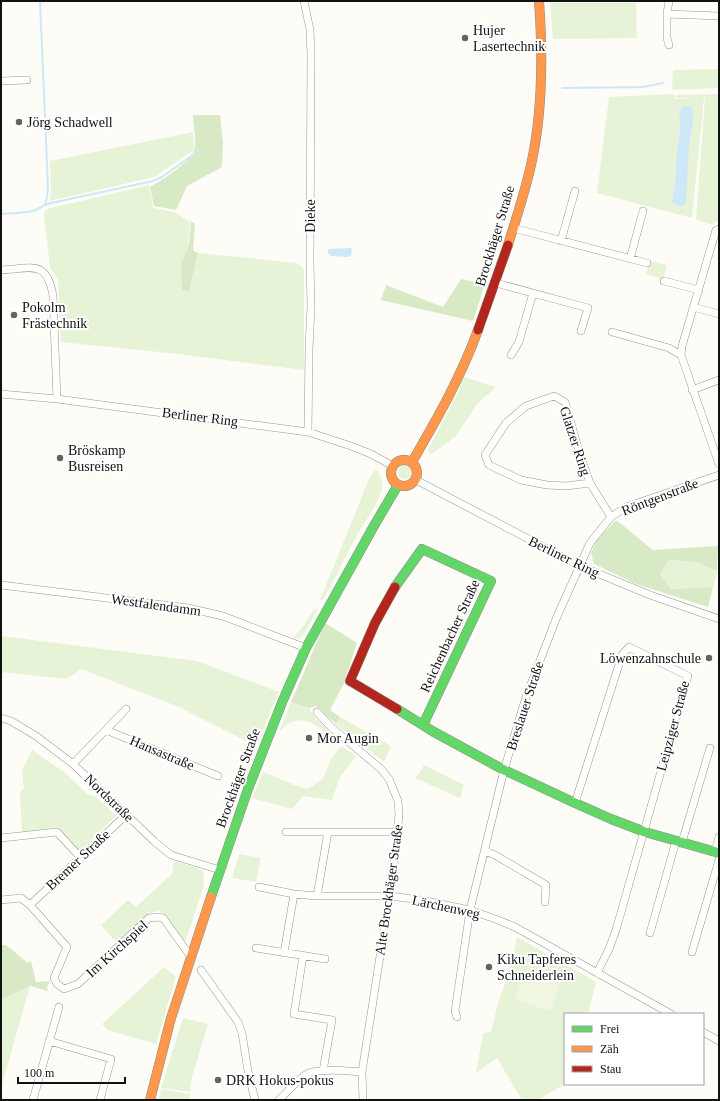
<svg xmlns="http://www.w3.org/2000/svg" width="720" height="1101" font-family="Georgia,serif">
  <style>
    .green { fill: #e7f3d7; fill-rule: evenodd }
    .forest { fill: #d8eac5 }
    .pitch { fill: #f0f6e1 }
    .water { fill: #cde8f7 }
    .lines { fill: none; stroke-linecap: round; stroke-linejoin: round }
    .stream { stroke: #cde8f7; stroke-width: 2 }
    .street-casing { stroke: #979795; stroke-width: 8 }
    .fast-casing { stroke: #8e8d8b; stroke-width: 10 }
    .slow-casing { stroke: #8e8d8b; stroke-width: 10 }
    .jam-casing { stroke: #8e8d8b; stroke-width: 10 }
    .street { stroke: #fffffe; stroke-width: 7 }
    .fast { stroke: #63d668; stroke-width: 9 }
    .slow { stroke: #ff974d; stroke-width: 9 }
    .jam { stroke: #b3261e; stroke-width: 9 }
    .poi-dot { fill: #646362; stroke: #fff; stroke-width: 1.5 }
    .labels { text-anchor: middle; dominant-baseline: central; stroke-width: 4; stroke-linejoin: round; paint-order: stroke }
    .poi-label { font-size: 14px; fill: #111; stroke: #fff; text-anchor: start }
    .street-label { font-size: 14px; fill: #111; stroke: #fff }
  </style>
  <rect width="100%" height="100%" fill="#fdfcf7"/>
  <path class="green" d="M550,3H636L637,38L553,39Z
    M719,69V88L672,90L673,70Z
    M674,94L675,99L704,98L692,218L597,193L609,97ZM684,106L694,115L689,146L672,202L676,176V159L680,130L679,111Z
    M719,94V222L715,221L714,225L696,220L705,98H676L675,95Z
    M193,132L194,150L154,177L50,201L51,189L50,161Z
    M149,185L153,208L174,212L190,222L188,247L181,263L182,290L189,292L198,253L297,263L304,269V370L178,354L61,342L58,280L50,268L44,213L47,209Z
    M650,261L667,265L663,279L646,274Z
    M464,377L496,387L477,404L456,436L430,455L428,450L459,390Z
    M398 472a7 7 0 1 1 14 0a7 7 0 1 1-14 0Z
    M376,469C381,477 384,482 381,492C378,504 364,523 357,535C345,557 335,580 322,601L320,600L369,479Z
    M668,560L696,562L717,571L713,587L671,589L660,574Z
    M318,609L304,634L299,639L293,638L304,625L313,610Z
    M1,636L197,661L279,692L256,746L179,707L81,669L67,679L1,672Z
    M291,702L309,708L315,718L333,735V737C320,728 305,713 288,724C285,726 282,729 279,732Z
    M340,717L391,746L384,762L336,724Z
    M341,746L356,756L340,777L332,800L303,796L292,809L252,798L263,772L297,786L307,789L323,779L331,759Z
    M32,750L64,772L87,794L95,796L116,816L80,851L58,827L22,833L20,793L24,788L22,771Z
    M424,765L464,785L460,798L415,778L421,771Z
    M239,854L261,858L256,882L232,878Z
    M174,861L197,868L204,872L203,888L185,943L160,910L148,914L118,945L101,925L128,900L136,907L172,874Z
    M517,937L596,982L588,1014H565V1084L538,1100H522L497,1058L476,1073L483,1033L491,1032L497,1007L513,958Z
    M164,967L176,977L156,1044L108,1030L102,1024Z
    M30,986L1,1088V1000Z
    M183,1018L208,1024L192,1077L190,1092L161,1088Z
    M161,1089L190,1094L189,1100H159Z"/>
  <path class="forest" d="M193,115H220L223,143L222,167L187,186L176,210L154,206L150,187C162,180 193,161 195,147C196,138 193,125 193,115Z
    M191,221L195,224L193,250L198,253L189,292L182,290L181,263L189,245Z
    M461,279L485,284L473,321L381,300L386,285L443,307Z
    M616,520L653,550L718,546L717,571L696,562L669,560L660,574L671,589L713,587L708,607L636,584L594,564L591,553L597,540Z
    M325,623L357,643L344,683L330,710L340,717L336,724L316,706L309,708L291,702Z
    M1,945H6L28,963L31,961L36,982L50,981L47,987L48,991L30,986L1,1000Z"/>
  <path class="pitch" d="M525,968L561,981L551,1011L514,999Z"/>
  <path class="water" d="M684,106L691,107L694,115L689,146L686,203L681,207L672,202L676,176V159L680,130L679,111Z
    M350,248L352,249L351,256L348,257L331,256L328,253V249Z"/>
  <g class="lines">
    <path class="stream" d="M562,88L643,87L663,83
      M45,205L51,203L153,181L162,177L198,151
      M1,214C12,213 36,214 44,205C48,201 47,192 48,187L40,1"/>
    <defs>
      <path id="street" d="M304,1L310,30L311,54L310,261L311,306L309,349L308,432
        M669,1L667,14V38L669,45
        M667,14L719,16
        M1,81L27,80
        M513,228L647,263
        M561,241L575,191
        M630,259L643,211
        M1,270C30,269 47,258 53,296L57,399
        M664,281L699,290
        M496,283L588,308L581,331
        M693,307L719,314
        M612,332L669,348L681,355L719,464
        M511,355L519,342L533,293
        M681,355L682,346L716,230L719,229
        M692,390L719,380
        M1,394L57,399L308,432L351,446L371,454L393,466
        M416,480L580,566L650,595L719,619
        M590,483L566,486L547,485L521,480L489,465L485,455L506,423L526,406L554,396L565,402L580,455L590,483L611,517
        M1,585L188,608L223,616L306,648
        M317,712L330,726L381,769L389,779L398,801L399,814L394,866L362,1072L363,1100
        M1,718L11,721L36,736L73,764L155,842L171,855L220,870
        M106,730L218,776
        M73,764L126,709
        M575,803L622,655L629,647L688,676L616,930L609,949L597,973
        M286,832H397
        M1,838L57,832L80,857
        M682,842L710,748
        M485,851L495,855L546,885L545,902
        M715,852L719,837
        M259,887L294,894L317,896H390L421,900L470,910L498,920L515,927L671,1014
        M317,896L328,832
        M1,900L21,898L30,905L67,947L54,978L57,984L64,989L78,984L149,918L158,917L163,918L191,957
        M30,905L126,815
        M650,933L676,841
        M256,948L325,959
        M692,952L719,860
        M284,953L294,894
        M303,956L294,1014L332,1020L323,1071
        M201,970L238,1022L242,1033L248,1071L255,1100
        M457,1017L455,1011L470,910L504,770L526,697L556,619L590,543L611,517L626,507L719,475
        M703,1032L719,1041
        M49,1041L111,1059L100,1100
        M33,1100L59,1007
        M279,1100C286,1093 301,1076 309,1073C322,1068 348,1071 362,1072"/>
      <path id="fast" d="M395,587L422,549L491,581L423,725
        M397,709L434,732L504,770L575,803L611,819L645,832L719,853
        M211,897L248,789L283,700L306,648L375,524L398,485"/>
      <path id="slow" d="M508,245C516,219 525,192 531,165C543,112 543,56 539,1
        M391 473a13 13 0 1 1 26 0a13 13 0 1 1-26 0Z
        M412,462C437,419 461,377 478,330
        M150,1100L171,1018L211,897"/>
      <path id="jam" d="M478,330L508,245
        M395,587L375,623L350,681L397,709"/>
    </defs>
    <use href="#street" class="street-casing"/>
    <use href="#fast" class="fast-casing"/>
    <use href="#slow" class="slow-casing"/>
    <use href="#jam" class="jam-casing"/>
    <use href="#street" class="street"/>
    <use href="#fast" class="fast"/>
    <use href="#slow" class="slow"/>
    <use href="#jam" class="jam"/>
  </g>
  <g class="poi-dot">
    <circle cx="465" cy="38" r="4"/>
    <circle cx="19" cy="122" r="4"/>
    <circle cx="14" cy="315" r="4"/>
    <circle cx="60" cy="458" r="4"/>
    <circle cx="709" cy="658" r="4"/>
    <circle cx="309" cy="738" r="4"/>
    <circle cx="489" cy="967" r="4"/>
    <circle cx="218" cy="1080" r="4"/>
  </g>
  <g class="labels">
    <g class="poi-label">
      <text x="473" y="30">Hujer<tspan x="473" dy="16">Lasertechnik</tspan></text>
      <text x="27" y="122">Jörg Schadwell</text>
      <text x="22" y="307">Pokolm<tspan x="22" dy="16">Frästechnik</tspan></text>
      <text x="68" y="450">Bröskamp<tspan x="68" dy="16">Busreisen</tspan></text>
      <text x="701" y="658" text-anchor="end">Löwenzahnschule</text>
      <text x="317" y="738">Mor Augin</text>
      <text x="497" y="959">Kiku Tapferes<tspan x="497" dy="16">Schneiderlein</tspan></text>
      <text x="226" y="1080">DRK Hokus-pokus</text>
    </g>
    <g class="street-label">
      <text transform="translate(310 216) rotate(-90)">Dieke</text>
      <text transform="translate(495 236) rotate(-73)">Brockhäger Straße</text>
      <text transform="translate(200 417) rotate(7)">Berliner Ring</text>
      <text transform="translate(575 441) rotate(72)">Glatzer Ring</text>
      <text transform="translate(660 497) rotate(-21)">Röntgenstraße</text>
      <text transform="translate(564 557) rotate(26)">Berliner Ring</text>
      <text transform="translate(156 605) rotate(8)">Westfalendamm</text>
      <text transform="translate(450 636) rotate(-65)">Reichenbacher Straße</text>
      <text transform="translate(525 706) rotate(-72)">Breslauer Straße</text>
      <text transform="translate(673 726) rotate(-75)">Leipziger Straße</text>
      <text transform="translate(162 753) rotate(23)">Hansastraße</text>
      <text transform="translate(238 778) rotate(-70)">Brockhäger Straße</text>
      <text transform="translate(109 798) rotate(44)">Nordstraße</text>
      <text transform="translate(78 860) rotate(-43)">Bremer Straße</text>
      <text transform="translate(389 890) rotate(-82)">Alte Brockhäger Straße</text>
      <text transform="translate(446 907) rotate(12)">Lärchenweg</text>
      <text transform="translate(117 949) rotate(-42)">Im Kirchspiel</text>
    </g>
  </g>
  <rect width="720" height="1101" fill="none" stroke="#111111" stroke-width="4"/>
  <rect x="564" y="1013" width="140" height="72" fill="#ffffff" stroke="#a0a0a0"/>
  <rect x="572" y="1026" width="20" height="6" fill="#63d668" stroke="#a0a0a0"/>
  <text x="600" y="1033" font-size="12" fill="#111111">Frei</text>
  <rect x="572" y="1046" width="20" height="6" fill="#ff974d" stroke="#a0a0a0"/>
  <text x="600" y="1053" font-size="12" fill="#111111">Zäh</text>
  <rect x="572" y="1066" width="20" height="6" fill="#b3261e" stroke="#a0a0a0"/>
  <text x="600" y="1073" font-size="12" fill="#111111">Stau</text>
  <path d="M18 1077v6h107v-6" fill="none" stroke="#111111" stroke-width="2"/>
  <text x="24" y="1077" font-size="12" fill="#111111" stroke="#ffffff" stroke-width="3" paint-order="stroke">100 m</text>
</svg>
